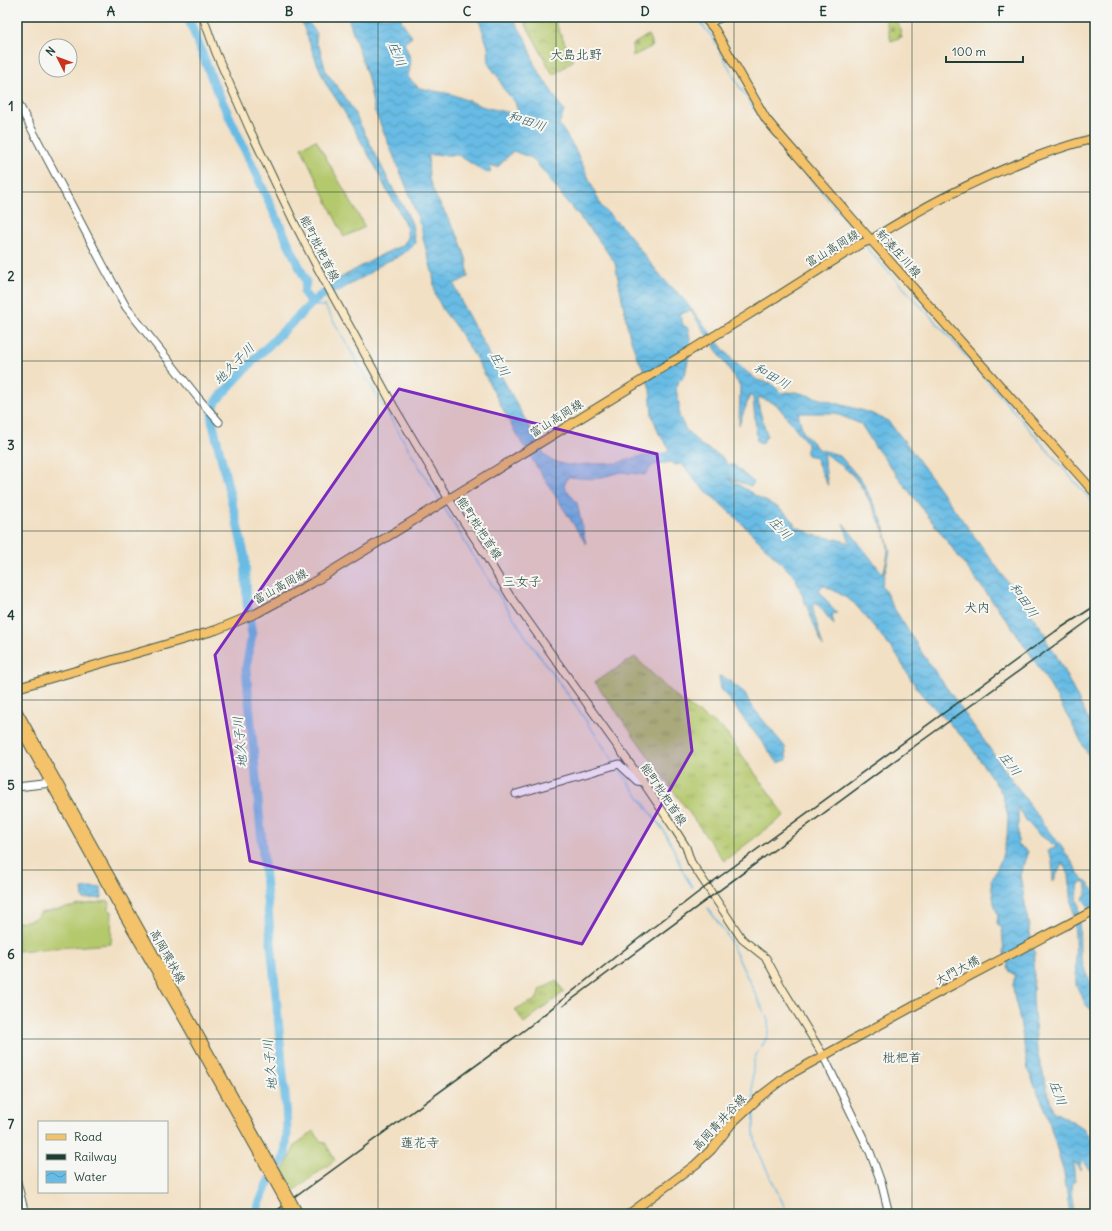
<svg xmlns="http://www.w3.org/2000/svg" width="1112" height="1231" font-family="Delius,'Klee One',sans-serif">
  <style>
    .grass { fill: url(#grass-tufts); stroke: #6a8250 }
    .cemetery { fill: url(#cemetery-stones); stroke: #6a8250 }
    .park { fill: url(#park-crowns); stroke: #6a8250 }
    .garden { fill: #b4c86c; stroke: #6a8250 }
    .water { fill: url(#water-waves); stroke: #447c8c; fill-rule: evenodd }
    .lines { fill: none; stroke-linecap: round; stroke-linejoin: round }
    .stream { stroke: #68bbe4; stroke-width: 1.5 }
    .river { stroke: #68bbe4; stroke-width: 9 }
    .tertiary-casing { stroke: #3f554a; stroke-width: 9 }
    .secondary-casing { stroke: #3f554a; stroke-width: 9 }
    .primary-casing { stroke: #3f554a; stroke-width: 10 }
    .tertiary { stroke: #fff; stroke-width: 7 }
    .secondary { stroke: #fae7c3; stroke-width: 7 }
    .primary { stroke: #f3c26a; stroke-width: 8 }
    .rail { stroke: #1f3d34; stroke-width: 1.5 }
    .primary-bridge-casing { stroke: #3f554a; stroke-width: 10; stroke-linecap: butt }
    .primary-bridge { stroke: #f3c26a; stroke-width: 8 }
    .marked { fill: #7b2cbf; fill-opacity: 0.2; stroke: #7b2cbf; stroke-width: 3; stroke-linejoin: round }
    .grid { fill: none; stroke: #1f3d34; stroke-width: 1; stroke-opacity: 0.55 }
    .labels { text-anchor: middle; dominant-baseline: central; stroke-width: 4; stroke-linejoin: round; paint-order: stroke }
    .street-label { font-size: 12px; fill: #1f3d34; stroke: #f6f6f2 }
    .water-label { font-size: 13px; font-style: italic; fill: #315c60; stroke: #f6f6f2 }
    .neighbourhood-label { font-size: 13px; fill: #1f3d34; stroke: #f6f6f2 }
    .neatline { fill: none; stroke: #1f3d34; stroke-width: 1.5 }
    .grid-label { font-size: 13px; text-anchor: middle; font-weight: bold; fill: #1f3d34 }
  </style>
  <defs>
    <pattern id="grass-tufts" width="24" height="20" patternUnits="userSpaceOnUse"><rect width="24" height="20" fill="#b4c86c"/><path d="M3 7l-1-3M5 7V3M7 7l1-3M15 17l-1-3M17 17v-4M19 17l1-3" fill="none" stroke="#92a45a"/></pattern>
    <pattern id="cemetery-stones" width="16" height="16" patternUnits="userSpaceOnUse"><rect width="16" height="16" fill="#b4c86c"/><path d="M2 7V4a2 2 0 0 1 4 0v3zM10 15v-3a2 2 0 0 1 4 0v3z" fill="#92a45a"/></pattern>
    <pattern id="park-crowns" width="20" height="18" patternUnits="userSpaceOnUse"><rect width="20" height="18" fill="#b4c86c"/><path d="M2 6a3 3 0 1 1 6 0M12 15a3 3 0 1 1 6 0" fill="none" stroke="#92a45a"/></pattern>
    <pattern id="water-waves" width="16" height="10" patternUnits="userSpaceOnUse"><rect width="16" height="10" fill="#68bbe4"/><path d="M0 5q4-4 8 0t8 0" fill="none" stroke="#5599ba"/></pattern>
  </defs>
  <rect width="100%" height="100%" fill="#f6f6f2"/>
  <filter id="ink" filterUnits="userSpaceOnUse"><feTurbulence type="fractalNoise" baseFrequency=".025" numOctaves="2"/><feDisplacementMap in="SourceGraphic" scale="8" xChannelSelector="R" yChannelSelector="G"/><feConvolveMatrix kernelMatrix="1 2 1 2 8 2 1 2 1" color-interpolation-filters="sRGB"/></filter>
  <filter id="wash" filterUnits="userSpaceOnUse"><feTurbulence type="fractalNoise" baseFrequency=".012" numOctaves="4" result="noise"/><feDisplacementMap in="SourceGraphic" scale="16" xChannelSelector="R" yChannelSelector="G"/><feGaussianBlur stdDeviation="0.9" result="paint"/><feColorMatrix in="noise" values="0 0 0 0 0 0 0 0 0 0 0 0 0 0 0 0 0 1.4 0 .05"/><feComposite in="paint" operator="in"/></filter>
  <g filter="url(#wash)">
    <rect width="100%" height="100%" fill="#f2e0c4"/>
    <path class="grass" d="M635,657L677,698L724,730L785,815L724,861L595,682Z
      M557,981L564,992L524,1023L515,1009L536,1000L541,989Z"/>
    <path class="cemetery" d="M885,17H897L902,37L891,41Z
      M648,35L653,46L633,56L632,45Z"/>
    <path class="park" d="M522,17H553L573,61L553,75Z"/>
    <path class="garden" d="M316,140L365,227L344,237L301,147Z
      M109,901V911H112L111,944L17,951V922C26,921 35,921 40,913L80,905Z
      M314,1131L321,1142L324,1141L335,1160L293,1191L283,1171L296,1144Z"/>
    <path class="water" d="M300,17H307L308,22L316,32V43L320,49L326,72L343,94L354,112L394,191L405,209L412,224L415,243L411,248L398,257L383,263L365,276L337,292L332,280L335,281L383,254L403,245L408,238L406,226L397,207L386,189L376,168L341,106L326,84L315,58Z
      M348,17H401V20L412,37L404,43L411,60L408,77L419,88L451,94L484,107L519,115L515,102L502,87L499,78L489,65L488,47L478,17H512L528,43L534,64L564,111L559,124L575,149L591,183L601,206L627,232L646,258L667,283L680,295L732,360L757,380L771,383L781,393L796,392L868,412L888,421L906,443L1045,633L1047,642L1056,655L1095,733V768L1073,726L1042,672L1015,631L874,445L861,424L834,413H798L803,432L818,449L839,455L862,481L882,521L890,551L882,585L892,605L924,656L1044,825L1058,842L1074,865L1077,872L1095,891V915L1083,899C1088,892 1089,890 1084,882L1079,883L1077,897L1079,907L1080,955L1086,974L1092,984V992L1095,997V1013L1086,1005L1076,985L1075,934L1069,875L1063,862L1053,882L1052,859L1047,851L1057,847L1037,833L1026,820L1018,807V845L1028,851L1020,875L1030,933L1035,954L1033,998L1037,1051L1053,1111L1083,1128L1095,1145V1175L1081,1159L1080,1170L1073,1161L1075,1181H1072L1071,1191L1074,1212L1076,1214H1070L1064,1173L1046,1111L1028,1070L1020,1020L1014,996L1013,985L1015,975L1010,972L1004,952L1002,929L997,923L998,915L994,903L991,881L1001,860L1007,837L1008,816L1002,793L969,744L921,694L910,678L898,657L876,629L854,603L837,592L823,585L819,590L831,607L837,613L832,614L834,625L817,603H813V610L823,647L795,577L733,515L698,484L682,464L676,465L670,462L653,465L645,475L622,472L594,479L568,477L564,486L577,503L586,544L516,434L476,358L456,327L443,310L435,294L433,275L423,238L422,230L407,188L374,109L368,78ZM513,151L532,158L545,173L567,202L595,235L615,263L629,334L637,357L644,370L650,389L652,415L659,434L669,448L666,453L637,457L617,463L567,465L552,461L544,454L463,306L454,284L468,277L467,261L459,238L435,195L429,179L428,155H458L485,172L490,173L491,166L498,167ZM691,311L740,386L739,425L750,395L753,398L757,441L762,444L767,435L759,408L758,397L776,404L790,421L807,443V455L815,457L828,486L823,453C835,460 846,468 855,478C865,490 889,535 888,550C888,558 885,566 883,574L843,523L850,543L836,539L817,536L795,526L789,516L777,507L758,497L728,478L751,486L754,483L734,465H728L722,457L701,445L686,430L679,416V403L676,389L679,381L685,375L691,345L688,328L683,325L680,313Z
      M719,676L727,679L745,693L750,704L785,747L787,760L778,763L721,689Z
      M101,887L102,898L83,899L82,889Z"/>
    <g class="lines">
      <path class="stream" d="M694,17L700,22L713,38L739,86L765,125L862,239
        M866,246L871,253L946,333L1095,505
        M312,303L315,306H325L368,381L440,501
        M443,506L474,557L528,640L574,703L614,762
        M617,767L664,831L674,850L683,872L692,887
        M708,908L728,937L764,1012
        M761,1047C769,1037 771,1027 766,1015
        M753,1099C753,1084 750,1065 758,1051
        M754,1107V1134L757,1149L788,1214"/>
      <path class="river" d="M188,17L214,84L306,281L304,293L312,303
        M255,1214L266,1187L285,1156L287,1133L286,1106L246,668L252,635L247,603L245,557L212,420L213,409L217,400L252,362L312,303L320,296L345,282"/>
    </g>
  </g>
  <g filter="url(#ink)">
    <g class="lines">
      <defs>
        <path id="tertiary" d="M710,22L723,17
          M17,101L103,265L126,307L199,399L219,422
          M17,787L51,783L54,781
          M516,794L619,764L637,781L643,782
          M823,1055L870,1152L882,1185L889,1214
          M17,1182L25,1214"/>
        <path id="secondary" d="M203,17L216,53L250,130L294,222L317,267L394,407L448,498L481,548L510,596L643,782L674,828L686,847L691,862L742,939L766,958L781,986L823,1055"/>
        <path id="primary" d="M704,17L715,30L766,119L776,131L863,231L1095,493
          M17,688L216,630L257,613L312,583L745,317L860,244L871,240C941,195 1015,159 1095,138
          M17,710L193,1024
          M17,723L116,902L188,1027
          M629,1214L695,1165L712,1149L733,1122L762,1095L787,1076L943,990L1095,910"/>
      </defs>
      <use href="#tertiary" class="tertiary-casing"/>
      <use href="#secondary" class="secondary-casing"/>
      <use href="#primary" class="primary-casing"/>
      <use href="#tertiary" class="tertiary"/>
      <use href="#secondary" class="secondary"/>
      <use href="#primary" class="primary"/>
      <path class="rail" d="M563,1006L912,748L1095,616
        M272,1214L526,1029L615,957L696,894L1056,631L1095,606"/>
      <defs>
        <path id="primary-bridge" d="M193,1024L299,1214
          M188,1027L292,1214"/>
      </defs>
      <use href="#primary-bridge" class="primary-bridge-casing"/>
      <use href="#primary-bridge" class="primary-bridge"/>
    </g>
  </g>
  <path class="marked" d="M399,389L657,454L692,751L582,944L250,861L215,655Z"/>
  <path class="grid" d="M200,17V1214M378,17V1214M556,17V1214M734,17V1214M912,17V1214M17,192H1095M17,361H1095M17,531H1095M17,700H1095M17,870H1095M17,1039H1095"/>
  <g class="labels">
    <g class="street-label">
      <text transform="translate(320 248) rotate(63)">能町枇杷首線</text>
      <text transform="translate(832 248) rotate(-31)">富山高岡線</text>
      <text transform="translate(899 253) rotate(48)">新湊庄川線</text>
      <text transform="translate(556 418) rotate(-32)">富山高岡線</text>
      <text transform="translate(480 528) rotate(57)">能町枇杷首線</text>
      <text transform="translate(280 586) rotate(-29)">富山高岡線</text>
      <text transform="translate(664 794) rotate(56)">能町枇杷首線</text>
      <text transform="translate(168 956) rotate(61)">高岡環状線</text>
      <text transform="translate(957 970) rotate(-28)">大門大橋</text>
      <text transform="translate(719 1122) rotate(-47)">高岡青井谷線</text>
    </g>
    <g class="water-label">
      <text transform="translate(397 54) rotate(67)">庄川</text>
      <text transform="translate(527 121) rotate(19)">和田川</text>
      <text transform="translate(234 364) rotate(-46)">地久子川</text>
      <text transform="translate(500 364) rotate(61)">庄川</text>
      <text transform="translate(772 376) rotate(30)">和田川</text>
      <text transform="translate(780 528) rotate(46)">庄川</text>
      <text transform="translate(1024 600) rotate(56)">和田川</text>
      <text transform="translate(240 742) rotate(-95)">地久子川</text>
      <text transform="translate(1010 764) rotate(53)">庄川</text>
      <text transform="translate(270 1065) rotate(-95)">地久子川</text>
      <text transform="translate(1058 1093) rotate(70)">庄川</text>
    </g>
    <g class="neighbourhood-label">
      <text x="576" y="54">大島北野</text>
      <text x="522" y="581">三女子</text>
      <text x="977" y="607">犬内</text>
      <text x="902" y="1057">枇杷首</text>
      <text x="420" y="1142">蓮花寺</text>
    </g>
  </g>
  <rect width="1112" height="1231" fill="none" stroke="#f6f6f2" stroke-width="44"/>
  <rect x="38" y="1121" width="130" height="72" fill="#f6f6f2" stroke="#a0aca6"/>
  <rect x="46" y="1134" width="20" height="6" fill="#f3c26a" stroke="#a0aca6"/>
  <text x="74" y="1141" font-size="12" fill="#1f3d34">Road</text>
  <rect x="46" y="1154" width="20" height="6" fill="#1f3d34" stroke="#a0aca6"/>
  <text x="74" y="1161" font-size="12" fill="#1f3d34">Railway</text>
  <rect x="46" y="1171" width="20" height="12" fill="url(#water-waves)" stroke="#a0aca6"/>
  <text x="74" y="1181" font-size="12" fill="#1f3d34">Water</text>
  <g transform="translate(58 58) rotate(312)"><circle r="19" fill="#f6f6f2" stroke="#a0aca6"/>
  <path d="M0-3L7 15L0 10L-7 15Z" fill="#c8321e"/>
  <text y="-6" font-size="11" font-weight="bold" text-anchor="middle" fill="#1f3d34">N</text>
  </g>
  <path d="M946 56v6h77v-6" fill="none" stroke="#1f3d34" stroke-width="2"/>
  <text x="952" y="56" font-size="12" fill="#1f3d34" stroke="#f6f6f2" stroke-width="3" paint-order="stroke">100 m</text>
  <rect x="22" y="22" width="1068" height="1187" class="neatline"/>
  <g class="grid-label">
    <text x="111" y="16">A</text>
    <text x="289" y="16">B</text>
    <text x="467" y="16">C</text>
    <text x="645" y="16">D</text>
    <text x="823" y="16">E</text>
    <text x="1001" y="16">F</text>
    <text x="11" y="111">1</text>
    <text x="11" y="281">2</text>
    <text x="11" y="450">3</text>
    <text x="11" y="620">4</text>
    <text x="11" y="790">5</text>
    <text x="11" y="959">6</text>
    <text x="11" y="1129">7</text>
  </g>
</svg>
